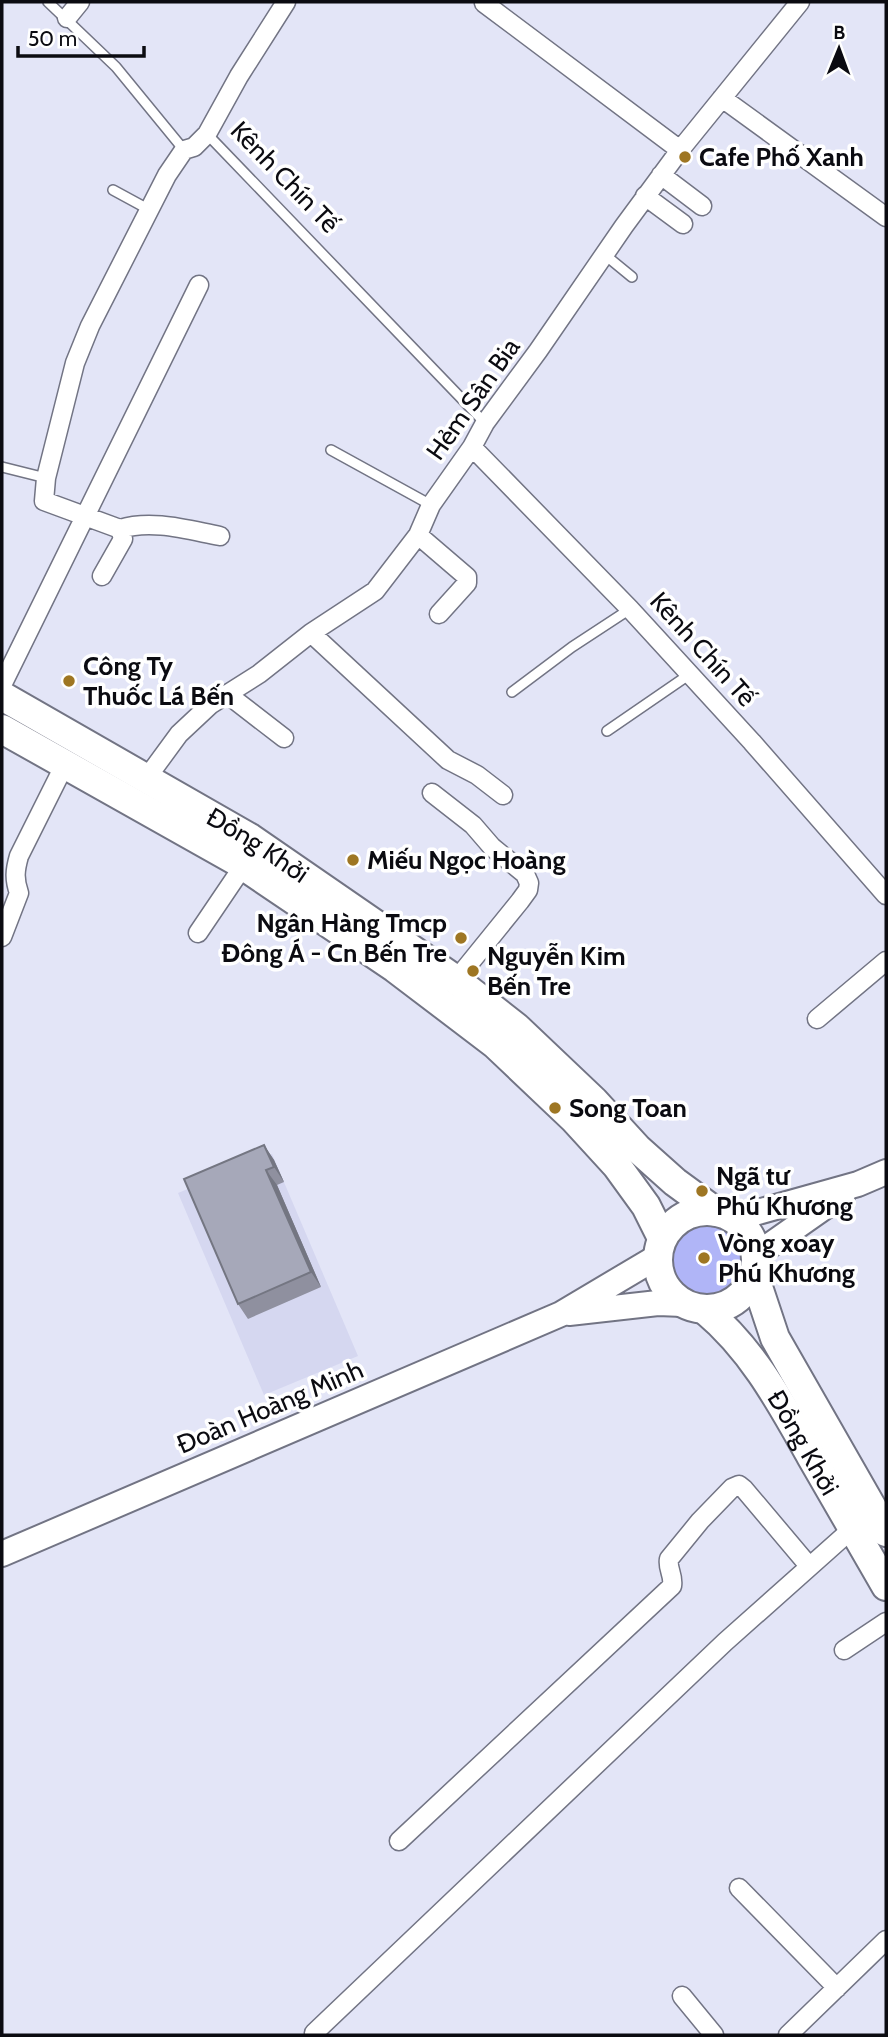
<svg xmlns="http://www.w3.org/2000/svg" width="888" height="2037" font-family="Cabin,sans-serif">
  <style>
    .built { fill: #d5d7f0 }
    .green { fill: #b0b5f7 }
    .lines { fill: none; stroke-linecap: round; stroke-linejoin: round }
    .service-casing { stroke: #727484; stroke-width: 12 }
    .minor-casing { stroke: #727484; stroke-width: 21 }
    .secondary-casing { stroke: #727484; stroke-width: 28 }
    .primary-casing { stroke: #727484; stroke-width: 32 }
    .service { stroke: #fff; stroke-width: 9 }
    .minor { stroke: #fff; stroke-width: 18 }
    .secondary { stroke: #fff; stroke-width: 24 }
    .primary { stroke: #fff; stroke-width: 28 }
    .wall { fill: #8f909f }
    .shaded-wall { fill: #747682 }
    .building { fill: #a6a8b9; stroke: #747682; stroke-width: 2 }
    .poi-dot { fill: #9e7623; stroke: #fff; stroke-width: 2.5 }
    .labels { text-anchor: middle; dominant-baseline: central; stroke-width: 7; stroke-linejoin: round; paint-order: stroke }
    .poi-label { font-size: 26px; font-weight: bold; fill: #0b0b11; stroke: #fff; text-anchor: start }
    .street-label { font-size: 26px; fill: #0b0b11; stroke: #fff }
  </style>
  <rect width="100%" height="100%" fill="#e3e5f7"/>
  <path class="built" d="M272,1154L358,1356L264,1395L178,1193Z"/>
  <path class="green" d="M669 1261a37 37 0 1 1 74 0a37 37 0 1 1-74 0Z"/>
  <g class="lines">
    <defs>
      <path id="service" d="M48,2L116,67L184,150
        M207,134L485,423
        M113,190L148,209
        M604,254L632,277
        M331,450L431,505
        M2,467L46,478
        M512,692L572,647L630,609
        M607,731L690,674"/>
      <path id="minor" d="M484,3L680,150
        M67,18L80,2
        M722,98L886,217
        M661,175L702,206
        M645,196L683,224
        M472,447L630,609L752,742L886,895
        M120,529C152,519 188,530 220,536
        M418,535L467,577V583L439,614
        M102,576L123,539L120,529L44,501L46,478L75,363L90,326L167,175L184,150L194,147L207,134L239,76L286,2
        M311,633L448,760L477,775L503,795
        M2,685L199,285
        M227,694L284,738
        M146,779L179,734L210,705L259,674L311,633L375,591L418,535L431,505L472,447L485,423L538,351L624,226L680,150L800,2
        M432,793L473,825L492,847L525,874L529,883L528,890L520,901L456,980
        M198,933L244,865
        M2,937L19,893C14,879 15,870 19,856L65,764
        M817,1019L886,961
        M844,1650L886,1622
        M399,1841L672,1586C674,1575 667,1569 669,1559L700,1521L732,1488L739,1485L744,1489L809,1566
        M739,1888L837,1988
        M682,1996L714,2035
        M314,2033L725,1642L852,1529
        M788,2035L886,1940"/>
      <path id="secondary" d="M733,1219L858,1184L886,1172
        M756,1255L843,1194
        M569,1313L658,1303L683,1304
        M2,1554L561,1314L657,1257"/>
      <g id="primary">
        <path id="s1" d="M2,696L250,838L456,980L516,1027L594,1101L638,1149L675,1182L716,1212"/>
        <path d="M2,729L235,860L395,968L495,1044L574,1119L617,1166L646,1206L662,1238"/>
        <circle cx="707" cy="1260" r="49"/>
        <path d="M754,1275L775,1338L886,1532"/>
        <path id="s2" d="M705,1310C753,1350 781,1403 811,1456C836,1500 861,1543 886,1586"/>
      </g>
    </defs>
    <use href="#service" class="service-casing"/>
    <use href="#minor" class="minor-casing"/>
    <use href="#secondary" class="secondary-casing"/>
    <use href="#primary" class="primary-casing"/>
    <use href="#service" class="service"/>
    <use href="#minor" class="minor"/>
    <use href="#secondary" class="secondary"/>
    <use href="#primary" class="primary"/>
  </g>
  <path class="wall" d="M264,1145L274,1160L284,1182L277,1185L321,1287L248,1319L238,1304Z"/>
  <path class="shaded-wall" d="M264,1145L274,1160L284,1182L274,1167Z
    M266,1170L277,1185L321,1287L311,1272Z"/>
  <path class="building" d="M264,1145L274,1167L266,1170L311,1272L238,1304L184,1179Z"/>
  <g class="poi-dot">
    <circle cx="685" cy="157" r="7"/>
    <circle cx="69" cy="681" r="7"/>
    <circle cx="353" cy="860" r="7"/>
    <circle cx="461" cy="938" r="7"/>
    <circle cx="473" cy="971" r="7"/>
    <circle cx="555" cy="1108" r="7"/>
    <circle cx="702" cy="1191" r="7"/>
    <circle cx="704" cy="1258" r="7"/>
  </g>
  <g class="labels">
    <g class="poi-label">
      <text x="699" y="157">Cafe Phố Xanh</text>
      <text x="83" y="666">Công Ty<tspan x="83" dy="30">Thuốc Lá Bến</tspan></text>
      <text x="367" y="860">Miếu Ngọc Hoàng</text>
      <text x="447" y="923" text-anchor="end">Ngân Hàng Tmcp<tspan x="447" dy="30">Đông Á - Cn Bến Tre</tspan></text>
      <text x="487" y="956">Nguyễn Kim<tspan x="487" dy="30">Bến Tre</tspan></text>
      <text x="569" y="1108">Song Toan</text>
      <text x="716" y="1176">Ngã tư<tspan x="716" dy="30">Phú Khương</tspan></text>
      <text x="718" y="1243">Vòng xoay<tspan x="718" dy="30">Phú Khương</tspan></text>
    </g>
    <g class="street-label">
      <text transform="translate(285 177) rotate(46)">Kênh Chín Tế</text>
      <text transform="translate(473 399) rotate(-55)">Hẻm Sân Bia</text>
      <text transform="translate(703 649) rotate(48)">Kênh Chín Tế</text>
      <text stroke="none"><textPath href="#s1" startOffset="296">Đồng Khởi</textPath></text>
      <text transform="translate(270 1407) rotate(-23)">Đoàn Hoàng Minh</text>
      <text stroke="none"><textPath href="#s2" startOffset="166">Đồng Khởi</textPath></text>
    </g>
  </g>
  <rect width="888" height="2037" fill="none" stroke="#0b0b11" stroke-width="7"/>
  <g transform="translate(839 49) rotate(1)" stroke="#ffffff" stroke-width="5" paint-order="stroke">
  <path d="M0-5L12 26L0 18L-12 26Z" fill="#0b0b11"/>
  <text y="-10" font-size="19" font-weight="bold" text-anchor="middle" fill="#0b0b11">B</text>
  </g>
  <path d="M18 46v10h126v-10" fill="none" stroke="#0b0b11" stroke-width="3.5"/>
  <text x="28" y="46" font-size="21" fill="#0b0b11" stroke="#ffffff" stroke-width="5" paint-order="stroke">50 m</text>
</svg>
